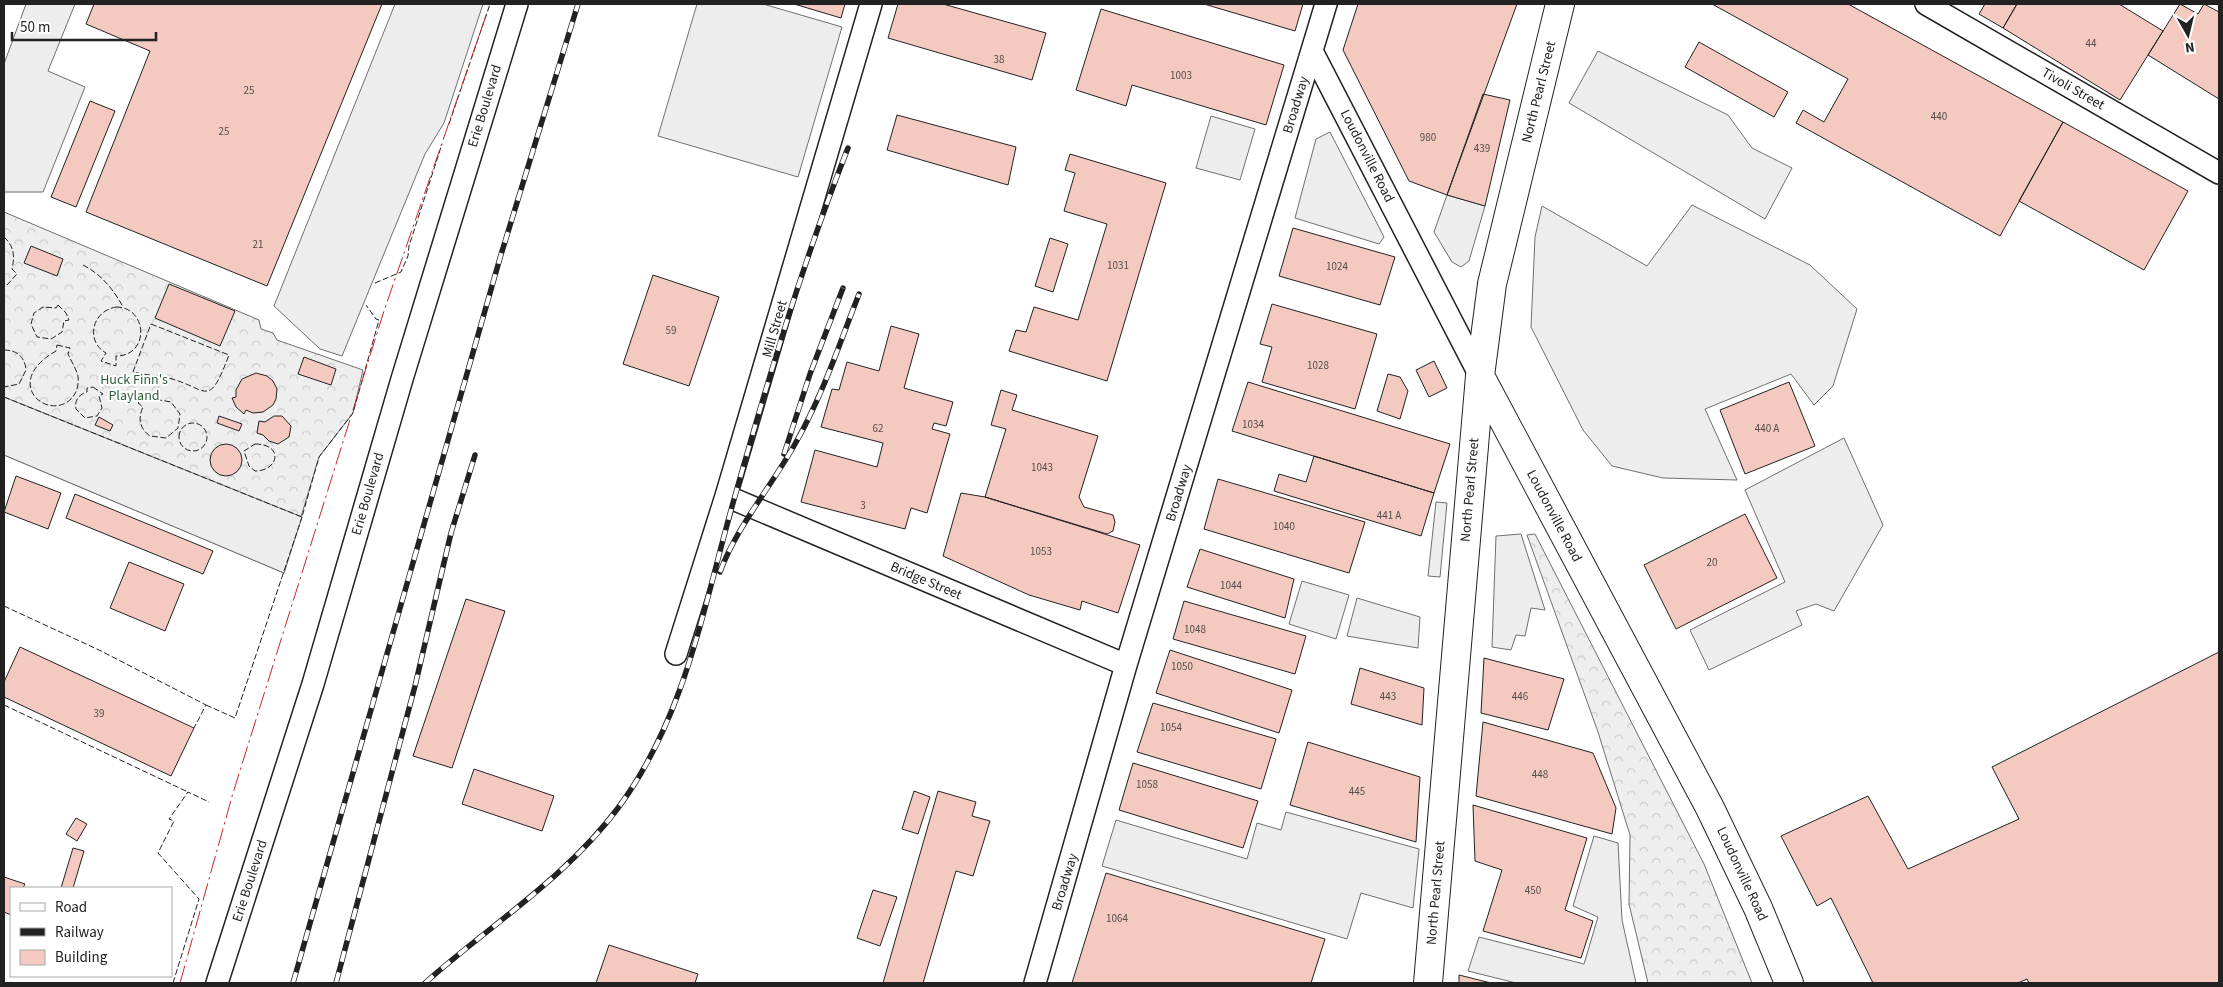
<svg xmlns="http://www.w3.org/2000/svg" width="2223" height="987" font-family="'Source Sans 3',sans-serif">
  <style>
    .forest { fill: url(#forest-crowns); stroke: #6f6f6f }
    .parking { fill: #ededed; stroke: #6f6f6f }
    .building { fill: #f3c9c0; stroke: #222 }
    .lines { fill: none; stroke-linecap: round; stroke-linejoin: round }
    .minor-casing { stroke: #222; stroke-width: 24 }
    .major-casing { stroke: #222; stroke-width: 30 }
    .minor { stroke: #fff; stroke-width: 21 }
    .major { stroke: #fff; stroke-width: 28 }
    .rail-casing { stroke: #222; stroke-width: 5.5 }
    .rail { stroke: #fff; stroke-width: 4; stroke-dasharray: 11; stroke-linecap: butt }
    .fence { stroke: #222; stroke-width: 1; stroke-dasharray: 6 2.5; stroke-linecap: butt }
    .power { stroke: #c62828; stroke-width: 1; stroke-dasharray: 18 4 2.5 4; stroke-linecap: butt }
    .labels { text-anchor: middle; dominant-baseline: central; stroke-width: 4; stroke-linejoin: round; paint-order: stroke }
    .number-label { font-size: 11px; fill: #564c4a }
    .street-label { font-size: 14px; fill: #222; stroke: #fff }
    .park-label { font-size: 14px; fill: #2f5e38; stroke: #fff }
  </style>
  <defs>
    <pattern id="forest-crowns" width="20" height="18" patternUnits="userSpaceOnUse" patternTransform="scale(1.25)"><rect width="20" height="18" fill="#eee"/><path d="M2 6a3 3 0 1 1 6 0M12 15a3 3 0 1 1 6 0" fill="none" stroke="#ccc"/></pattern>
  </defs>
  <rect width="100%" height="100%" fill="#fff"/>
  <path class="forest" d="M4,212L259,320L261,329L273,333L277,340L363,370L353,413L319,457L284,573L4,455Z
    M1535,534L1704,864L1752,983H1648L1629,904L1630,835L1598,732L1527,535Z"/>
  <path class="parking" d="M26,4H75L48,71L85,87L43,192H4V64Z
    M395,4H483L444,123L425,154L342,356L320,349L274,306Z
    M697,4H763L842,27L798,177L658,136Z
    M1598,51L1728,115L1752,148L1792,168L1765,219L1569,103Z
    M1211,116L1255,129L1240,180L1196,168Z
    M1330,132L1384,237L1379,244L1295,218L1316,139Z
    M1447,195L1485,206L1469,261L1461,267L1452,262L1434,232Z
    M1692,205L1810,265L1857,309L1833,386L1814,405L1791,374L1705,409L1737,480L1663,478L1612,466L1583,430L1531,327L1535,237L1542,206L1647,266Z
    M4,397L302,517L284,573L4,455Z
    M1844,438L1883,525L1834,611L1816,604L1796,611L1802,625L1709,670L1690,630L1785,582L1745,490Z
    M1436,502L1447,503L1440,577L1428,576Z
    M1521,534L1545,610L1531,608L1525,636L1516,635L1511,650L1492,647L1496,536Z
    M1302,581L1349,595L1336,639L1289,624Z
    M1357,598L1420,617L1418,648L1347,636Z
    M1286,812L1419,849L1413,908L1361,893L1347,939L1102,866L1116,820L1247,859L1257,823L1281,830Z
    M1594,836L1618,843L1622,920L1636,983H1516L1468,971L1479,937L1584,964L1598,917L1573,906Z"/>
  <path class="building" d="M94,4H382L267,286L86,212L150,51L86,24Z
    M794,4H845L841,18Z
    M898,4H943L1046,33L1032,80L888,38Z
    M1204,4H1303L1295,31Z
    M1358,4H1517L1447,195L1409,181L1343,50Z
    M1712,4H1848L2063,122L2000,236L1796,123L1803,110L1824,122L1848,79Z
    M1985,4H2017L2003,28L1979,14Z
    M2017,4H2119L2163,31L2120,100L2003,28Z
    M2180,4L2198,14L2204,4L2219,12V99L2148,55Z
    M1101,9L1284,65L1266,125L1132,85L1126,106L1076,90Z
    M1699,42L1788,92L1774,117L1685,67Z
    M1483,94L1510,100L1485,206L1447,195Z
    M90,101L115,111L76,207L51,197Z
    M897,115L1016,147L1008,185L887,150Z
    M2063,122L2188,191L2144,270L2019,201Z
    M1070,154L1166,183L1107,381L1009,351L1016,330L1026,332L1034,307L1078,320L1107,224L1064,211L1075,173L1065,170Z
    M1293,228L1395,257L1380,305L1279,276Z
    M1050,238L1068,244L1053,292L1035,286Z
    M31,246L63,259L57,276L24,263Z
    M653,275L719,297L689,386L623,364Z
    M169,284L235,311L220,346L155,318Z
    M1272,304L1377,334L1355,409L1262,382L1272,347L1260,344Z
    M891,326L919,334L904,388L953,402L946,426L934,423L932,429L950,434L927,513L911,508L905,529L801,502L815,450L877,467L883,443L821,427L832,389L839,390L847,362L879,371Z
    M304,357L336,369L331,385L298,374Z
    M1434,361L1447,388L1429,397L1416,370Z
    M256,373L267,376L273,381L277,389L276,399L273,405L263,412L253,413L246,410L244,414L236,407L232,398L236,397V390L242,379Z
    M1388,374L1400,377L1408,391L1400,419L1377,411Z
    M1248,382L1450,444L1434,493L1232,431Z
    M1789,382L1815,446L1745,474L1720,410Z
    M1001,390L1017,395L1012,410L1098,436L1079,497L1084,507L1113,515L1115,522L1113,531L1107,534L985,497L1006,429L991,425Z
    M219,416L242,424L239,431L217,423Z
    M274,416H282L291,426L289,437L278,444L269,441L263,435L257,433L259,421L265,422Z
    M99,417L113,425L110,431L95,425Z
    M210 460a16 16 0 1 1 32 0a16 16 0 1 1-32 0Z
    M1314,456L1434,493L1421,536L1274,491L1279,474L1306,482Z
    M16,476L61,493L48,529L4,512Z
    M1218,479L1365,522L1349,573L1204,529Z
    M961,493L985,497L1140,545L1118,613L1082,601L1080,610L1029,595L943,556Z
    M75,494L213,551L203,574L66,518Z
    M1745,514L1777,578L1676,629L1644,565Z
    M1200,549L1294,579L1285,618L1187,587Z
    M129,562L184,584L165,631L110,608Z
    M466,599L505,611L452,768L413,756Z
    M1184,601L1306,636L1295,674L1173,639Z
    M20,647L194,728L171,776L4,697V682Z
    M1170,650L1292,690L1279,733L1156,693Z
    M2219,652V983H2029L2027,979L2018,983H1873L1831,898L1817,906L1781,836L1868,796L1908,869L2019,819L1992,767Z
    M1484,658L1564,679L1548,730L1481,713Z
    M1360,668L1424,688L1422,725L1351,704Z
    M1153,703L1276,739L1261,789L1137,752Z
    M1483,722L1593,753L1616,808L1612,834L1476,796Z
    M1308,742L1420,777L1416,842L1290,805Z
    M1133,763L1258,801L1243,848L1119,810Z
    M474,769L554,796L542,831L462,804Z
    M914,791L930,797L918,834L902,829Z
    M938,791L976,802L972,816L990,821L973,876L956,871L923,983H883Z
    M1473,805L1587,838L1565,910L1593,921L1581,958L1483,931L1502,870L1475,861Z
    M76,818L87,824L77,841L66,834Z
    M73,848L84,851L73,888H61Z
    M1106,873L1325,939L1311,983H1072Z
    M4,877L25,884L23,888H11V915L4,912Z
    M873,890L897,897L880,946L857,938Z
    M609,945L698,974L695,983H596Z
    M1459,975L1491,983H1459Z"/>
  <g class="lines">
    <defs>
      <path id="minor" d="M1926,4L2219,173
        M1312,51L1480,376
        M726,496L1126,665
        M676,654L726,496L871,4
        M217,983L313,684L402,379L517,4
        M1035,983L1126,665L1326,4"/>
      <path id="major" d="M1480,376L1710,808L1758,908L1789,983
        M1428,983L1480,376L1492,284L1560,4"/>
    </defs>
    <use href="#minor" class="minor-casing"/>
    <use href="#major" class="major-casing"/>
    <use href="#minor" class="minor"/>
    <use href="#major" class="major"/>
    <defs>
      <path id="rail" d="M784,454L810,374L843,288
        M720,572C737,526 771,487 795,444C822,397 839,345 859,294
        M293,983L500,258L578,4
        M336,983L415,686L451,533L475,455
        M425,983C489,926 566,878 618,808C685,718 703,609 733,503C767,383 802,264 848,148"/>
    </defs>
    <use href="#rail" class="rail-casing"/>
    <use href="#rail" class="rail"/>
    <path class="fence" d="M449,124L490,4
      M4,237C14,246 15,256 12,269L17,274L7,285L4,282
      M83,265C101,274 114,290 123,307
      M375,283L401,272L408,256L409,246L442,144
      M58,305L66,313L69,320L64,321L62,332L51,339L37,337L31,324L34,313L43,307L56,308Z
      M116,307C148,307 150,356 116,356V366L101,361L106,353C85,341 92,311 116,307Z
      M151,324L229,355C207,413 208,386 164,377C153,375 144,375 133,372Z
      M57,345L70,348L68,354C71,361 76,368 78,376C79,384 77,392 72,398C49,423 0,383 56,351Z
      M4,350C17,350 25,357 26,370L19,384L4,387
      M93,387L103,394L99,396L102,408L97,416L85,418L76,409C74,401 79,394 87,392V388Z
      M152,393L154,399L171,402L180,414L178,428L166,438L150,436C139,428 138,418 143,407L138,403Z
      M4,397L302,517L319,457L353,413L379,320L376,319L366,305
      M179 437a14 14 0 1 1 28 0a14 14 0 1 1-28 0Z
      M255,444C284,444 279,471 255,471L249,466L244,451Z
      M4,606L99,650L206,705L194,728
      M4,705L188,792
      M206,705L235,718L302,517
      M173,983L199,899L158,853L174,821L169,819L188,792L209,802"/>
    <path class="power" d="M180,983L233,793L384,311L490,4"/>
  </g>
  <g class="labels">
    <g class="number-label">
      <text x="2091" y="43">44</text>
      <text x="999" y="59">38</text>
      <text x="1181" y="75">1003</text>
      <text x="249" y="90">25</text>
      <text x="1939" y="116">440</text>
      <text x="224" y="131">25</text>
      <text x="1428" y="137">980</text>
      <text x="1482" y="148">439</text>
      <text x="258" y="244">21</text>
      <text x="1118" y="265">1031</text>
      <text x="1337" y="266">1024</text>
      <text x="671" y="330">59</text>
      <text x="1318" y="365">1028</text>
      <text x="1253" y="424">1034</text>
      <text x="878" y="428">62</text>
      <text x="1767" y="428">440 A</text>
      <text x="1042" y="467">1043</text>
      <text x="863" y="505">3</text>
      <text x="1389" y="515">441 A</text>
      <text x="1284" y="526">1040</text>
      <text x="1041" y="551">1053</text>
      <text x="1712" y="562">20</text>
      <text x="1231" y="585">1044</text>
      <text x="1195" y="629">1048</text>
      <text x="1182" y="666">1050</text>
      <text x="1388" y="696">443</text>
      <text x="1520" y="696">446</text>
      <text x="99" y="713">39</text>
      <text x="1171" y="727">1054</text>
      <text x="1540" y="774">448</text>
      <text x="1147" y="784">1058</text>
      <text x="1357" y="791">445</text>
      <text x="1533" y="890">450</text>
      <text x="1117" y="918">1064</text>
    </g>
    <g class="street-label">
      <text transform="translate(2073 89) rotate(30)">Tivoli Street</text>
      <text transform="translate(1539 92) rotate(-76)">North Pearl Street</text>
      <text transform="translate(1296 105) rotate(-73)">Broadway</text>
      <text transform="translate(485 106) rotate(-73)">Erie Boulevard</text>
      <text transform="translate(1367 156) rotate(63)">Loudonville Road</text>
      <text transform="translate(775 329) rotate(-74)">Mill Street</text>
      <text transform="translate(1470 490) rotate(-85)">North Pearl Street</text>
      <text transform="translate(1179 493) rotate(-73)">Broadway</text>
      <text transform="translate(368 494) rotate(-74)">Erie Boulevard</text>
      <text transform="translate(1554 516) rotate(62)">Loudonville Road</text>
      <text transform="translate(926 581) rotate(23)">Bridge Street</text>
      <text transform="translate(1742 874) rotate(65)">Loudonville Road</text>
      <text transform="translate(250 881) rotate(-72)">Erie Boulevard</text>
      <text transform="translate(1065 882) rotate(-73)">Broadway</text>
      <text transform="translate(1436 893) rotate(-85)">North Pearl Street</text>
    </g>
    <g class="park-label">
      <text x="134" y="380">Huck Finn's<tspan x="134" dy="16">Playland</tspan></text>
    </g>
  </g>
  <rect width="2223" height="987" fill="none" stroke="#222222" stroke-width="10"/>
  <rect x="10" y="887" width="162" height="90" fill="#ffffff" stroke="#a7a7a7"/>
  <rect x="20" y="903" width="25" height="8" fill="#ffffff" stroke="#a7a7a7"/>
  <text x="55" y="912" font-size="15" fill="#222222">Road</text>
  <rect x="20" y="928" width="25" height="8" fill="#222222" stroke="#a7a7a7"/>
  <text x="55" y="937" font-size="15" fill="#222222">Railway</text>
  <rect x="20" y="950" width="25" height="15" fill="#f3c9c0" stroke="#a7a7a7"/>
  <text x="55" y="962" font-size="15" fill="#222222">Building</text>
  <g transform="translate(2188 35) rotate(172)" stroke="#ffffff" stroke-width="4" paint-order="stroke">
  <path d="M0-4L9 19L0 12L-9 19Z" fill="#222222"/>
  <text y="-8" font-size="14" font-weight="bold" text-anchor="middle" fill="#222222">N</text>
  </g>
  <path d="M12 32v8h144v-8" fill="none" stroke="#222222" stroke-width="2.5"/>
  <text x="20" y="32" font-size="15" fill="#222222" stroke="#ffffff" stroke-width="4" paint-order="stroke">50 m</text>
</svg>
